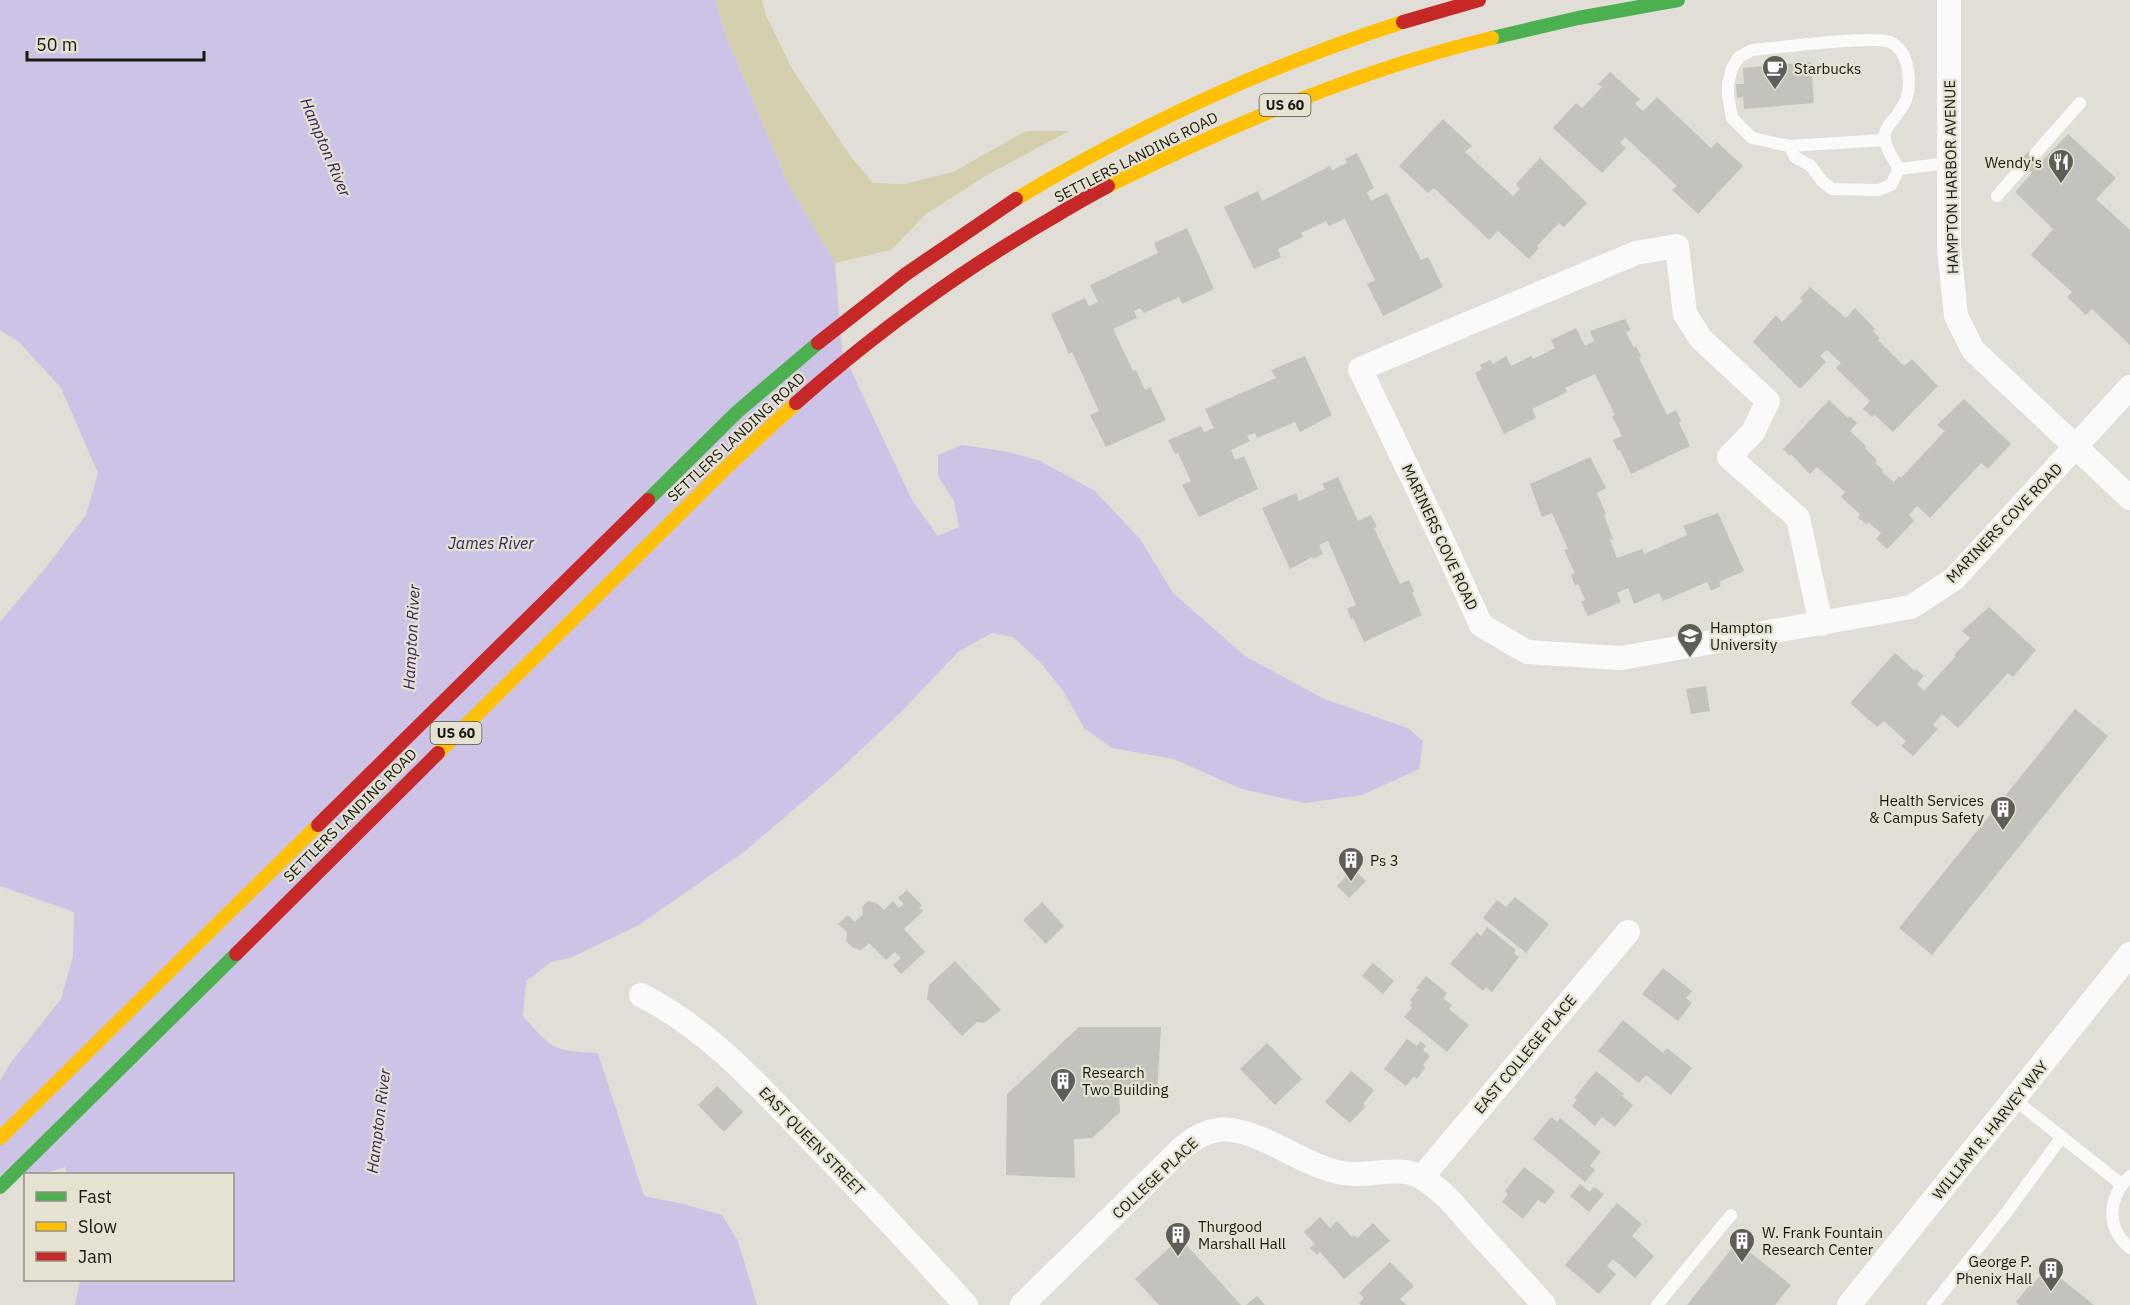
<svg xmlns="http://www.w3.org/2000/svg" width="2130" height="1305" font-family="'IBM Plex Sans',sans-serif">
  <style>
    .green { fill: #d4cead }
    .water { fill: #cdc3e6 }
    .building { fill: #c4c2bc }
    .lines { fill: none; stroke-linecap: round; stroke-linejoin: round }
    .lane { stroke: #fafaf9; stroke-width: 12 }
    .street { stroke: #fafaf9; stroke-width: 24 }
    .fast { stroke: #4caf50; stroke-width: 14 }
    .slow { stroke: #ffc107; stroke-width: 14 }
    .jam { stroke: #c62828; stroke-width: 14 }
    .labels { text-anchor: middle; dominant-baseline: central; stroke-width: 4.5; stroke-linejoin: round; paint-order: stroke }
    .shield { fill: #e5e2d1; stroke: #56554c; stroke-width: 1.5 }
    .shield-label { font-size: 14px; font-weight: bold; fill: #191813 }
    .poi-label { font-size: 15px; fill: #191813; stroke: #e5e2d1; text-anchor: start }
    .street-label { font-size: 15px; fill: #191813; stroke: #e5e2d1 }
    .water-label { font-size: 16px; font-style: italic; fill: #382360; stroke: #e5e2d1 }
  </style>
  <rect width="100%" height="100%" fill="#e0ded6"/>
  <path class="green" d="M716,0H762L765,13L792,69L851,157L873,183L905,184L953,172L1026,131H1069L987,175L926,214L891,250L835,263L787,182L725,33Z"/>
  <path class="water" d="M0,0H716L725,33L787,182L835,263L842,351L912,500L938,536L959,527L954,501L938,476V455L962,445L1003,451L1038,460L1095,491L1140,539L1173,593L1245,656L1324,699L1408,728L1423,741L1419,769L1362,795L1305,803L1242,789L1174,759L1112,748L1084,728L1064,692L1040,662L1013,637L992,633L959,651L900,713L833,776L745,851L639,925L570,958L551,962L526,981L523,1016C552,1049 553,1051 598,1053L644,1196L683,1204L722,1215L738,1241L757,1305H75L80,1280H232V1174H67L65,1167L43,1174L0,1176V1081L9,1065L61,999L73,956L74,912L0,886V622L47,566L86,515L98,473L61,388L19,342L0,330Z"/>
  <path class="building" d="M1811,62L1814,103L1744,109L1743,97L1737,98L1736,84H1744L1743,68Z
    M1610,72L1640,99L1635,104L1643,111L1657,97L1711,148L1717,142L1743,166L1698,214L1672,190L1677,186L1625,137L1620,143L1626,148L1602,173L1553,128L1576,103L1582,108L1602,87L1598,84Z
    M1443,119L1472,146L1465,152L1513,196L1520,189L1516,184L1540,158L1587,203L1564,227L1559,223L1537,246L1539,248L1529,259L1498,231L1489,240L1434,188L1428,193L1399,166Z
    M2068,134L2116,178L2096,199L2130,230V345L2092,309L2086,315L2067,297L2072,292L2031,255L2053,229L2015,192L2032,173L2019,161L2030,150L2042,161Z
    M1357,153L1374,188L1367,192L1371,201L1387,193L1421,260L1428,257L1443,287L1383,316L1367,284L1375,280L1345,219L1329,226L1326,221L1301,233L1303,237L1278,249L1281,257L1254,269L1224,207L1258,191L1262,201L1330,166L1332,170L1347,163L1345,159Z
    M1187,228L1214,289L1182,304L1179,297L1144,313L1140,308L1134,311L1137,318L1113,329L1133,371L1136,370L1145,390L1150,387L1166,420L1106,447L1090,415L1099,411L1072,352L1069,354L1051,314L1085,298L1089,306L1098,302L1090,285L1158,253L1154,243Z
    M1810,287L1846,318L1855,308L1875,329L1873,331L1880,338L1878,340L1904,366L1912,359L1938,386L1893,432L1875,415L1872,417L1863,409L1870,401L1836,368L1841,363L1827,350L1820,356L1826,362L1800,389L1753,342L1776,315L1782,322L1803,301L1800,298Z
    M1625,319L1631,330L1626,332L1634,348L1636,346L1641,357L1639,358L1667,415L1676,410L1681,421L1679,423L1690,446L1631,474L1620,450L1618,451L1613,440L1622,436L1612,416L1615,415L1595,374L1565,388L1567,392L1565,393L1532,409L1536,418L1504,434L1475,373L1482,369L1480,365L1490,360L1493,364L1506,356L1511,366L1531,356L1533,359L1555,348L1551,340L1576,328L1585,346L1594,341L1590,331Z
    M1305,356L1332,415L1300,432L1295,422L1257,438L1255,433L1247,436L1250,441L1231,450L1235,460L1244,456L1258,489L1199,517L1182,485L1191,481L1178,453L1175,454L1168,440L1201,426L1204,432L1214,428L1205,409L1276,378L1271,370Z
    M1964,399L2011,444L1988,469L1981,463L1930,518L1917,506L1909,515L1914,521L1887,549L1876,539L1881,533L1868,522L1866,524L1858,517L1860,514L1841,497L1845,492L1817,467L1810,474L1791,454L1790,456L1783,449L1829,400L1848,418L1849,416L1857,423L1850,431L1866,446L1865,448L1877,460L1875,463L1883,470L1882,472L1894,482L1899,476L1901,478L1945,431L1937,425Z
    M1590,457L1606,488L1597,493L1606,514L1604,515L1613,539L1610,540L1617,558L1642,549L1644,554L1687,535L1683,526L1718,513L1744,571L1719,582L1721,586L1711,591L1707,582L1663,601L1659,593L1634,604L1628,588L1617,593L1621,602L1588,616L1581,602L1585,600L1578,584L1575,586L1571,575L1575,573L1564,550L1568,549L1552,513L1542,517L1530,484Z
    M1338,477L1358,521L1371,515L1377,527L1374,528L1400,584L1409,580L1414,591L1412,593L1422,615L1364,642L1353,618L1351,619L1347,609L1356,605L1328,541L1319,545L1323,554L1313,559L1312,557L1290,569L1262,508L1296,493L1299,501L1325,489L1322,484Z
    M1989,607L2036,650L2013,677L2008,673L1958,728L1942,714L1933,725L1938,729L1913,756L1901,746L1906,741L1884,721L1877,727L1850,703L1895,653L1915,671L1916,669L1924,676L1917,684L1924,691L1956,656L1954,655L1970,638L1962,631Z
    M1706,686L1710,711L1691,714L1686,689Z
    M2075,709L2108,736L1932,955L1899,928Z
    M1353,868L1366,881L1349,898L1337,886Z
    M907,890L922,905L919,908L923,911L904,929L925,952L901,974L893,965L901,958L895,952L886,960L869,943L861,950L852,947L846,941L847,932L838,924L848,915L855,922L863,914L862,907L868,901L878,904L884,910L893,901L899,908L904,904L898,898Z
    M1515,897L1549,924L1526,953L1483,918L1497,900L1506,907Z
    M1042,902L1064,926L1046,944L1023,920Z
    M1487,927L1516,950L1514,953L1519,957L1492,992L1486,987L1483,991L1450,964L1477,932L1481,936Z
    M955,961L1001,1010L984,1023L977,1022L962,1036L927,999L929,985Z
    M1373,963L1394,981L1383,994L1362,976Z
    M1663,968L1692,991L1686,998L1692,1003L1678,1021L1642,994Z
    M1426,976L1447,993L1443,998L1452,1005L1449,1009L1469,1025L1447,1052L1404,1017L1412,1008L1410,1006L1412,1003L1410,1000L1419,989L1416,988Z
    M1623,1020L1663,1053L1667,1048L1692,1068L1671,1095L1646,1075L1639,1083L1598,1051Z
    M1079,1027H1161L1157,1096L1119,1095L1120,1112L1092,1138L1074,1139L1075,1178L1006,1175L1007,1094Z
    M1407,1039L1417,1046L1420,1041L1426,1046L1423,1050L1430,1056L1423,1065L1425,1068L1417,1079L1414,1076L1406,1086L1384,1069Z
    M1267,1043L1302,1079L1275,1105L1240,1069Z
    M1351,1071L1374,1090L1363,1104L1366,1106L1350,1123L1325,1102Z
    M1596,1071L1624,1094L1622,1096L1633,1105L1615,1127L1602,1117L1595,1126L1572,1106L1577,1099L1574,1098Z
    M717,1086L743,1112L724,1132L698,1105Z
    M1551,1117L1557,1122L1560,1118L1601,1152L1590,1166L1595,1170L1585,1182L1533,1139Z
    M1524,1167L1555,1191L1545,1204L1538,1200L1523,1219L1502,1202L1508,1194L1505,1191Z
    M1580,1184L1590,1192L1594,1187L1604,1194L1589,1212L1570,1196Z
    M1617,1203L1642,1224L1632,1236L1654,1256L1635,1278L1613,1259L1607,1266L1616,1274L1599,1294L1565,1265Z
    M1320,1217L1330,1228L1337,1221L1352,1237L1354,1235L1357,1238L1373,1223L1390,1241L1344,1279L1320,1252L1317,1255L1310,1248L1315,1244L1304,1232Z
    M1180,1238L1241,1305H1159L1135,1279Z
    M1737,1242L1791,1285L1775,1305H1687Z
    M1390,1262L1414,1286L1400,1299L1407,1305H1361L1359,1303L1364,1298L1359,1293Z
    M2047,1267L2064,1281L2094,1305H2019L2016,1302L2032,1282L2034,1283Z
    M1257,1296L1265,1305H1246Z"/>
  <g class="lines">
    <path class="lane" d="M1885,140L1789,146L1752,138L1732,118L1728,96V84L1732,68L1739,57L1752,50C1775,48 1873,35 1890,42C1909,50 1912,82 1906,100C1904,105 1900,110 1897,115C1893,120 1888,125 1886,130C1881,142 1893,159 1899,169L1949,163
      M1789,146L1795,157L1811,166L1822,181L1832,189L1879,190L1891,185L1899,169
      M2035,154L2080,103
      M1997,196L2024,165
      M2015,1100L2121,1184
      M2130,1176C2108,1197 2105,1228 2130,1248
      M1657,1305L1731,1215
      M1933,1305L2006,1213L2061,1138"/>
    <path class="street" d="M1949,0V248L1956,316L1973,350L2130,498
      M1821,624L1798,518L1729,457L1753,432L1768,401L1701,339L1685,314L1677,246L1636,253L1360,369L1445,546L1481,625L1527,652L1621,658L1911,607L1954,579L2130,387
      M641,995C709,1030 755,1082 807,1136C861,1191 914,1248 966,1305
      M1422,1177L1628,932
      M1022,1305L1182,1148C1197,1136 1212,1127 1232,1130C1270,1136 1306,1167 1343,1173C1370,1178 1400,1163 1424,1179C1445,1192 1460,1212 1476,1230C1499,1255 1522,1280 1544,1305
      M1849,1305L2130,954"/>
    <path class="fast" d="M1492,38L1578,18L1678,0
      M648,500L737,412L818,343
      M0,1187L236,954"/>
    <path class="slow" d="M1108,186C1231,125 1358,70 1492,38
      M1016,199C1139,125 1267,66 1403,22
      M438,753L732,462L796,403
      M0,1138L318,825"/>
    <path class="jam" d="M1403,22L1479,0
      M818,343L906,274L1016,199
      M796,403C875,333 960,271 1052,218C1070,207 1089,196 1108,186
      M318,825L648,500
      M236,954L438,753"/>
  </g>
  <defs>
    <symbol id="cafe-pin" viewBox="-11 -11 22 30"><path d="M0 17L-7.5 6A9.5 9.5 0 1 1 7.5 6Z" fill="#5f5d57" stroke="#e5e2d1"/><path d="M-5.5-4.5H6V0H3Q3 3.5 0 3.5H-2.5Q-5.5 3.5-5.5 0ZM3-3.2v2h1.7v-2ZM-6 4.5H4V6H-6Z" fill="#fff"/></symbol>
    <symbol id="restaurant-pin" viewBox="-11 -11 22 30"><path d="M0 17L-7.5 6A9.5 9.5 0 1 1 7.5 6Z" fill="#5f5d57" stroke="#e5e2d1"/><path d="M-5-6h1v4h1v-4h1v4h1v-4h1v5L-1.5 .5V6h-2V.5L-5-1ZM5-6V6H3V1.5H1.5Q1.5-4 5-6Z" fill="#fff"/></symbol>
    <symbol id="university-pin" viewBox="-11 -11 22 30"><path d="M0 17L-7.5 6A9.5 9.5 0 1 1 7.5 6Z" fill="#5f5d57" stroke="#e5e2d1"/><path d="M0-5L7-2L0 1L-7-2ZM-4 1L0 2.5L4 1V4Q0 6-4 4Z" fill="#fff"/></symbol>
    <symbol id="building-pin" viewBox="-11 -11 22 30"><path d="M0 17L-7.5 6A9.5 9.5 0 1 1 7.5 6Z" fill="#5f5d57" stroke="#e5e2d1"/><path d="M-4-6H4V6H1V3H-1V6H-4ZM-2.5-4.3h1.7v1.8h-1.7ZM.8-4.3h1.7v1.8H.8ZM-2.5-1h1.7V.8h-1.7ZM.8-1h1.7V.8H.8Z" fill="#fff"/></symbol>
  </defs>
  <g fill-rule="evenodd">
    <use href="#cafe-pin" x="1760" y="53" width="30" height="40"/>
    <use href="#restaurant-pin" x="2046" y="147" width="30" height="40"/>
    <use href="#university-pin" x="1675" y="621" width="30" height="40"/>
    <use href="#building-pin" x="1988" y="794" width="30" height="40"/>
    <use href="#building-pin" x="1336" y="845" width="30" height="40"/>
    <use href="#building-pin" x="1048" y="1066" width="30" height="40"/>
    <use href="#building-pin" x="1163" y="1220" width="30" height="40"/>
    <use href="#building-pin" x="1727" y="1226" width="30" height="40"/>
    <use href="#building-pin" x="2036" y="1255" width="30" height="40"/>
  </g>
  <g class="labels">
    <g class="shield">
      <rect x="1259.5" y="94" width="51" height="22" rx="4.5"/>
      <rect x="430.5" y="722" width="51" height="22" rx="4.5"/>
    </g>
    <g class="shield-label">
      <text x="1285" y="105">US 60</text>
      <text x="456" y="733">US 60</text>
    </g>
    <g class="poi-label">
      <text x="1794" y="68">Starbucks</text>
      <text x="2042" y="162" text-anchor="end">Wendy's</text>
      <text x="1710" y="627">Hampton<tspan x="1710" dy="17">University</tspan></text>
      <text x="1984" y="800" text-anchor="end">Health Services<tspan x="1984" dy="17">&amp; Campus Safety</tspan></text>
      <text x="1370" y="860">Ps 3</text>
      <text x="1082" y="1072">Research<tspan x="1082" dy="17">Two Building</tspan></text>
      <text x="1198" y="1226">Thurgood<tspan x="1198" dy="17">Marshall Hall</tspan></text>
      <text x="1762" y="1232">W. Frank Fountain<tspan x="1762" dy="17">Research Center</tspan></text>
      <text x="2032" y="1261" text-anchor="end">George P.<tspan x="2032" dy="17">Phenix Hall</tspan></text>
    </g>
    <g class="street-label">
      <text transform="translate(1136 157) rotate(-27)">SETTLERS LANDING ROAD</text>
      <text transform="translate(1951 177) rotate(-91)">HAMPTON HARBOR AVENUE</text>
      <text transform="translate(736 437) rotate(-43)">SETTLERS LANDING ROAD</text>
      <text transform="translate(2004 523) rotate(-46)">MARINERS COVE ROAD</text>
      <text transform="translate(1440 537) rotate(65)">MARINERS COVE ROAD</text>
      <text transform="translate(350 815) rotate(-45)">SETTLERS LANDING ROAD</text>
      <text transform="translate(1525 1054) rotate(-50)">EAST COLLEGE PLACE</text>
      <text transform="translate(1990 1130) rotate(-51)">WILLIAM R. HARVEY WAY</text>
      <text transform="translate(812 1141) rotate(46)">EAST QUEEN STREET</text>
      <text transform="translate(1155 1178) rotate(-43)">COLLEGE PLACE</text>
    </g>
    <g class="water-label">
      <text transform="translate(326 147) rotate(67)">Hampton River</text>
      <text x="491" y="543">James River</text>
      <text transform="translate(411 637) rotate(-87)">Hampton River</text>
      <text transform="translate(378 1121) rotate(-83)">Hampton River</text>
    </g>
  </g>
  <rect x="24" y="1173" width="210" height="108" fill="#e5e2d1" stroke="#939185" stroke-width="1.5"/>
  <rect x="36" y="1192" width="30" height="9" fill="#4caf50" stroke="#939185" stroke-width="1.5"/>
  <text x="78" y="1203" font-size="18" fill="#191813">Fast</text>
  <rect x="36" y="1222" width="30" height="9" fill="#ffc107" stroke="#939185" stroke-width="1.5"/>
  <text x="78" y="1233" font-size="18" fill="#191813">Slow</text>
  <rect x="36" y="1252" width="30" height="9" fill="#c62828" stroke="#939185" stroke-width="1.5"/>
  <text x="78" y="1263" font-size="18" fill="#191813">Jam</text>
  <path d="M27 51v9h177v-9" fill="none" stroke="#191813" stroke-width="3"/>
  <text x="36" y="51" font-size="18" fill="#191813" stroke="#e5e2d1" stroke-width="4.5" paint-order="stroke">50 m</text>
</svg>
